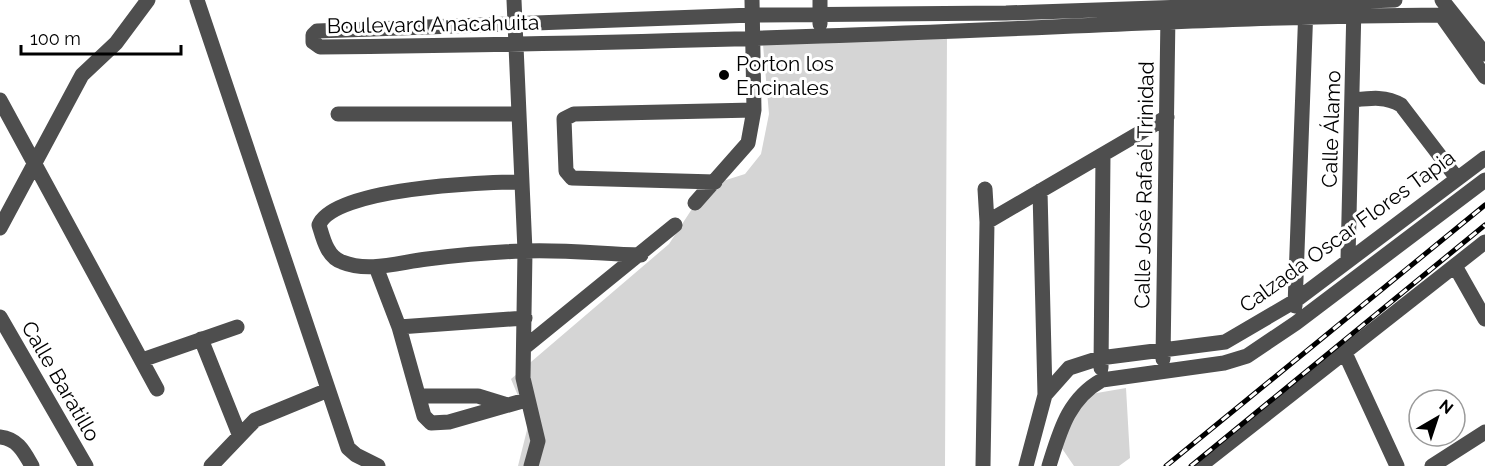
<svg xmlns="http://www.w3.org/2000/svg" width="1485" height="466" font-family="Raleway,sans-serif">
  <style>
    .green { fill: #d5d5d5 }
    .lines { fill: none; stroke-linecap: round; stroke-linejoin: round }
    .minor { stroke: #4e4e4e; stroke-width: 15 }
    .rail-casing { stroke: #000; stroke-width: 5 }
    .rail { stroke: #fff; stroke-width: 3; stroke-dasharray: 9; stroke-linecap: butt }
    .poi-dot { fill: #000; stroke: #fff; stroke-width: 2 }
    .labels { text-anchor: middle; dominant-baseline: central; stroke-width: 6; stroke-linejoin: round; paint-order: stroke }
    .street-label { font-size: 21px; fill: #000; stroke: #fff }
    .poi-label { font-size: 21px; fill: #000; stroke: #fff; text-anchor: start }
  </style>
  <rect width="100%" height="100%" fill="#fff"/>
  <path class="green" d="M762,33L947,35L945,466H518L529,422L511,379L669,244L707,186L745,174L761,154L769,114Z
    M1126,388L1130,458L1119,466H1074L1061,447L1072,417L1091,394Z"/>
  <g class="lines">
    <path class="minor" d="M197,0L348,448L356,455L378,466
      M514,0L525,251L523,378L538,441L531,466
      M820,0V24
      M1395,0L1006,13L753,15L317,31L313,35V42L320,47C487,45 654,42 821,36C1028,30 1234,16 1441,15
      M1442,0L1485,54
      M1441,15L1485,77
      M0,100L157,389
      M1354,100C1371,98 1386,96 1401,105L1456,177
      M338,114H517
      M520,182C483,182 333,188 319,225C323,238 327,257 342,262C369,273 400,262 427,259C459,255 491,252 523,251C562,249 602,254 641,255
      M715,182L572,178L566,171L564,119L574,114L754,110
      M1040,191L1045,395
      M695,203L748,143L754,110L752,0
      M987,222L1167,117
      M0,228L82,75L116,43L148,0
      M1348,259L1354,6
      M1455,266L1485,319
      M376,267L399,327L424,416L431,423L449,422L526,400
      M1295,306L1306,6
      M0,317L86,466
      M399,327L525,318
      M201,339L239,434
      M525,347L675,225
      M1344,351L1397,466
      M1163,359L1168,14
      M142,360L237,327
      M1101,368L1103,155
      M419,396H478L504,404
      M0,437C18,439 24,452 32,466
      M211,466L255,420L328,390
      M983,466L987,222L985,189
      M1026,466L1045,395L1069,368L1100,358L1225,342L1295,301L1485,158
      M1049,466C1060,431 1068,399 1102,380L1224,363L1247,356L1296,323L1485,180
      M1200,466L1485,242
      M1432,466L1485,432"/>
    <defs>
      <path id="rail" d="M1166,466L1485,205
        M1191,466L1485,225"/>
    </defs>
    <use href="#rail" class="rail-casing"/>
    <use href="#rail" class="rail"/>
  </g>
  <circle class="poi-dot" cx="724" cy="75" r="6"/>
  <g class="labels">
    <g class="street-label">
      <text transform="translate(433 24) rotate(-1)">Boulevard Anacahuita</text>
      <text transform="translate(1331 129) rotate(-88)">Calle Álamo</text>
      <text transform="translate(1144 185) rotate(-89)">Calle José Rafaél Trinidad</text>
      <text transform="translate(1347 231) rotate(-36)">Calzada Oscar Flores Tapia</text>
      <text transform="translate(61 381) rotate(60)">Calle Baratillo</text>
    </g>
    <g class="poi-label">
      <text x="736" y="63">Porton los<tspan x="736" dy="24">Encinales</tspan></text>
    </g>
  </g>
  <g transform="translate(1437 418) rotate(39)"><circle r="28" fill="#ffffff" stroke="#999999" stroke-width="1.5"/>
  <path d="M0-4.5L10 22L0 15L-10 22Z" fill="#000000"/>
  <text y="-9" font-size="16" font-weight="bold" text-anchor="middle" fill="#000000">N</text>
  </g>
  <path d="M21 45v9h160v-9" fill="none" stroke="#000000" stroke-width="3"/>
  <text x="30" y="45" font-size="18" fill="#000000" stroke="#ffffff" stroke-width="4.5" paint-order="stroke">100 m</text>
</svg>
